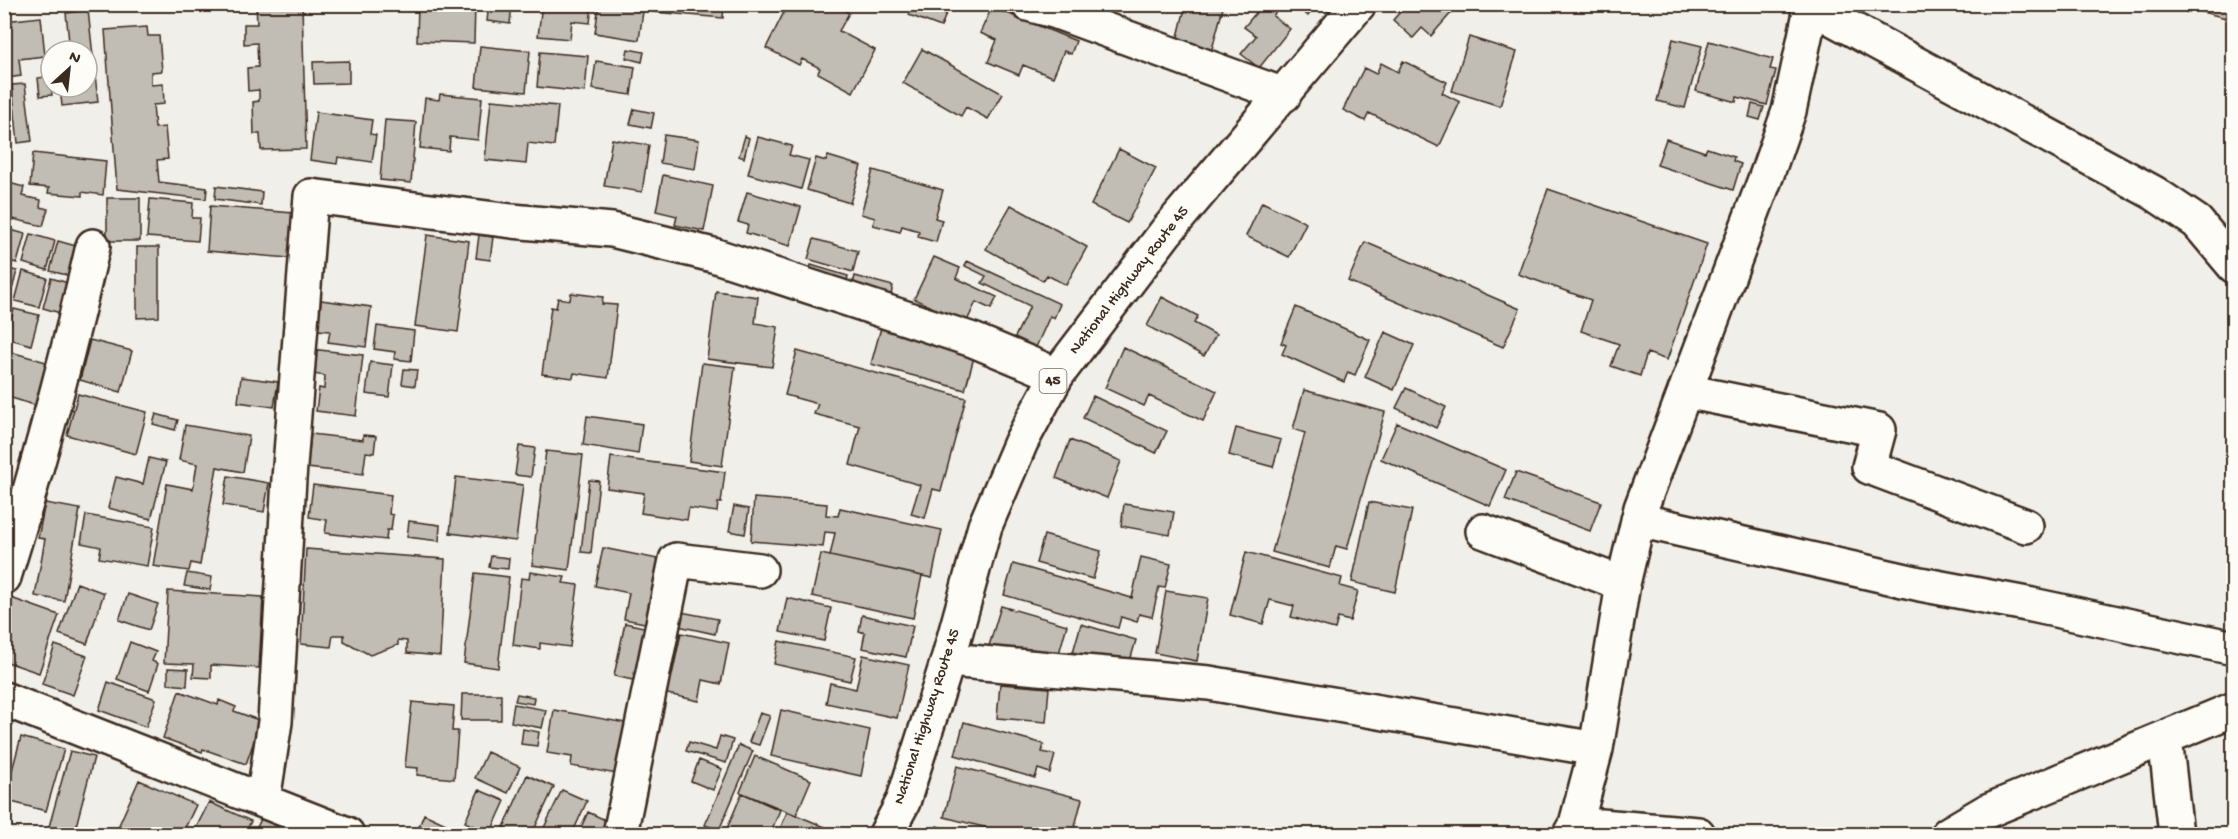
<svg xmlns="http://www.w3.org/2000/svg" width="2238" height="839" font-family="'Gochi Hand',sans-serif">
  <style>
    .building { fill: #c1bcb4; stroke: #3b2a1e; stroke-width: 1.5 }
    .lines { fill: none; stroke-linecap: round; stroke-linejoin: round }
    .street-casing { stroke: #3b2a1e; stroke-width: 38 }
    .highway-casing { stroke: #3b2a1e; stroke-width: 38 }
    .street { stroke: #fdfcf7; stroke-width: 33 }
    .highway { stroke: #fdfcf7; stroke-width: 33 }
    .labels { text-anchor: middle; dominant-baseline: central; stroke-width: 6; stroke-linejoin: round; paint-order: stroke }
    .shield { fill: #fdfcf7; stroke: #75695f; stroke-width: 1.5 }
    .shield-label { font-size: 15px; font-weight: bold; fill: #3b2a1e }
    .street-label { font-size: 16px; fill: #3b2a1e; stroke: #fdfcf7 }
  </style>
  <rect width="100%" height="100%" fill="#f1efea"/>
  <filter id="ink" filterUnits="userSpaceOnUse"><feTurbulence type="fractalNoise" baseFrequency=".0167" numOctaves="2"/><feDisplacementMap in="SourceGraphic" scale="12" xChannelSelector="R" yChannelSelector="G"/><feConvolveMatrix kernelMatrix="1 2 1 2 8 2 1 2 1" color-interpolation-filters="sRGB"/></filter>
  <g filter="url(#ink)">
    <path class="building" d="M256,4H302L306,149L261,150L260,134H254L253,102L259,101V90L248,91L247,68L258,67L257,43L244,44V24H257Z
      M418,4H475L474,43L417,41Z
      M489,4H512L510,24L487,21Z
      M542,4H592L590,23L572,21L570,39L538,36Z
      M599,4H644L639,40L595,33Z
      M655,4H724L723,18L654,12Z
      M776,4H834L849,13L839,31L875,50L853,92L818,73L820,68L802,59L799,65L766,48L784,12L775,8Z
      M913,4H946L949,6L941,27L909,15Z
      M1186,4H1224L1211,53L1176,45Z
      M1254,4H1281L1273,16L1290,29L1259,68L1241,54L1256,36L1244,27L1259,9Z
      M1294,4H1317L1308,16Z
      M1407,4H1444L1452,12L1431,36L1422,28L1413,38L1393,20Z
      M2158,4H2188L2187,12Z
      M2200,4H2234V20L2198,11Z
      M992,7L1076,41L1071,54L1064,51L1053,77L1023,65L1019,75L988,62L997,40L980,33Z
      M88,10L98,102L62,106L60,87H87V51H70L66,13Z
      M41,17L45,56L19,59L21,76L7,78L4,60V21Z
      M147,27L148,36H159L162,71L151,72V85L163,84L164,104L153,105L155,128L165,127L168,159L157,160L159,182L207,188L206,199L117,189L105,30Z
      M1469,37L1517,52L1500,106L1452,91Z
      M1673,39L1702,46L1685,108L1657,101Z
      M1709,41L1773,59L1770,69L1776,70L1767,105L1737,97L1736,102L1696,91Z
      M480,46L530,51L526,92L476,87Z
      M628,49L644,52L642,62L626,58Z
      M922,49L1003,94L988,119L966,107L961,116L903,83Z
      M540,52L588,56L585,92L537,87Z
      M349,61V83L314,84L313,62Z
      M596,61L635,67L631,95L592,89Z
      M1403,61L1447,82L1442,93L1460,102L1439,147L1369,113L1365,121L1343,110L1364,68L1376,74L1381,63L1398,72Z
      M50,76L52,95L40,96L38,78Z
      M25,84L32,141L18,143L12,85Z
      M440,94L482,98L478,140L450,137L449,151L420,148L425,98L439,100Z
      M491,100L558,106L554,146L528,143L526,164L485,160Z
      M1752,104L1764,107L1760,120L1749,117Z
      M634,109L654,113L651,128L630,124Z
      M316,112L372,120L370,134L376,135L372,162L338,157L337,164L310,160Z
      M385,120L416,122L411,183L380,180Z
      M664,135L699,140L695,169L660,163Z
      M745,136L749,138L744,158L739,156Z
      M758,137L792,146L789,155L809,160L801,189L748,174Z
      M612,139L649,145L642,192L604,186Z
      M1666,139L1705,152L1707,148L1734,157L1733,161L1741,164L1733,190L1657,165Z
      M1119,149L1156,168L1127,223L1091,205Z
      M33,153L106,161L103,195L82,192V196L48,193L49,188L30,186Z
      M828,156L861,166L850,203L807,190L816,158L826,161Z
      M873,170L943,190L935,218L942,220L936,242L918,237L919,231L902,226L900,232L873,225L875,218L861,214Z
      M663,175L713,186L704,231L675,225L677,216L656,211Z
      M9,183L24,187L22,196L41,200L40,207L48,209L43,226L4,217V199Z
      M216,186L262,192L261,205L215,199Z
      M1548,189L1707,244L1667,360L1647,353L1640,376L1611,366L1619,344L1581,331L1591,300L1518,274Z
      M747,192L801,207L790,246L746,233L748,225L738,222Z
      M107,198H140V241H107Z
      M150,199L193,203L192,218H200L198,241L147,237Z
      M1262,202L1306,223L1289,257L1246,236Z
      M1011,205L1087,247L1066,285L1047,275L1043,281L986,249Z
      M210,206L293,213L289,258L207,251Z
      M4,228L25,234L17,263L4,260Z
      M31,234L55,241L47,270L23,263Z
      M427,235L469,241L458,332L415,326Z
      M479,235L493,237L490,260L476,258Z
      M814,239L858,251L853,272L808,259Z
      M58,241L83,248L75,277L50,271Z
      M1365,242L1520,309L1503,347L1348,281Z
      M137,247H159V317L137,318Z
      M934,257L960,268L956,278L997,297L991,309L976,302L966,323L914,299Z
      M967,261L1060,304L1054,318L1050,316L1036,347L1015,337L1030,306L982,283L986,276L965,266Z
      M811,265L848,276L845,288L807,278Z
      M4,268L17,271L9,301L4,299Z
      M23,271L47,278L39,307L15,301Z
      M855,276L893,286L889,303L851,292Z
      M51,278L75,285L67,315L43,308Z
      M716,291L758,297L755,323L778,327L772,367L707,359Z
      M571,293L603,297L602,304L617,305L608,378L574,373L573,378L542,374L551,307L556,308L558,298L570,300Z
      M1162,297L1198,316L1194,323L1216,335L1204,356L1147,326Z
      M321,300L371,307L366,347L328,342L330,331L317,330Z
      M1296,307L1370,340L1355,375L1348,372L1344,382L1282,354L1286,345L1281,343Z
      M14,309L39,315L31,345L6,338Z
      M882,324L976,350L965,390L871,364Z
      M377,326L414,331L411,361L394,359L395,352L374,349Z
      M1385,332L1414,345L1394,390L1365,377Z
      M90,340L132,351L121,392L80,380Z
      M1123,347L1217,391L1203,421L1149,396L1144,406L1105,388Z
      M311,349L363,355L356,416L316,411L319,388L324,389L325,376L308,373Z
      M4,350L53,364L41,407L5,396L8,385L4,384Z
      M797,351L966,398L941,491L933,489L925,518L911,514L920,485L850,465L860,426L814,414L818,404L785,395Z
      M370,362L393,365L389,397L366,394Z
      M702,363L735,367L722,466L689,461Z
      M404,369L417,370L415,386L402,384Z
      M241,377L278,382L274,407L238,402Z
      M1406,388L1446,407L1436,428L1396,408Z
      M1304,390L1385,412L1347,549L1336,546L1330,568L1272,552L1305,433L1293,429Z
      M78,394L147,412L136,454L67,435Z
      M1093,396L1167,431L1156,453L1083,418Z
      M156,414L178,420L175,430L153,424Z
      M587,416L642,424L638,454L583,445Z
      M1397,423L1506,470L1490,506L1381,459Z
      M185,425L249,436L243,472L217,467L200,565L191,563L189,571L153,566L167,484L193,489L197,464L179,460Z
      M1236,428L1281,440L1273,467L1229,455Z
      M311,434L363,440V435L376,436L374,453L366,452L363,474L307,468Z
      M1070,440L1121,461L1107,498L1056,478Z
      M519,446L535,448L531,477L515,475Z
      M546,451L583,455L569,570L532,565Z
      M611,457L725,472L721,503H718L717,512L689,508L687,520L641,513L644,493L607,488Z
      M149,458L166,462L151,519L108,508L116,477L143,484Z
      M1516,472L1601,502L1590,531L1505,500Z
      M228,476L269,483L264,512L223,505Z
      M456,477L523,485L516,541L450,533Z
      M589,480L599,481L591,553L581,552Z
      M313,485L391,495L389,514L393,515L391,530H387L386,540L325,533L327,520L309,517Z
      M754,498L827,504L826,515L838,516L840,508L942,530L932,578L830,556L835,533L825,532L823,547L751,541Z
      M1369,502L1412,510L1395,592L1352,582Z
      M45,503L80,509L64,601L35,596L45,539L38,538Z
      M1124,504L1174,512L1170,535L1121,526Z
      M734,506L749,509L745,534L729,531Z
      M86,515L154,527L147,566L99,558L101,547L81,543Z
      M409,521L440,525L439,541L407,537Z
      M1044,535L1101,551L1093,579L1036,563Z
      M603,548L668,561L655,625L624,619L629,593L595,586Z
      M306,549L445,559L440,656L407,653V641L398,640V645L370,655L344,641V635H333L331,647L301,644Z
      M1246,552L1342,578L1340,586L1358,591L1350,621L1338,618L1335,629L1291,617L1294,606L1270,600L1263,624L1230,615Z
      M821,554L922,576L913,618L812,596Z
      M491,556L509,558L508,569L489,567Z
      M1141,557L1171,564L1165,588L1159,587L1152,617L1139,614L1137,622L1121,617L1118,628L1004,595L1013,564L1132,598Z
      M530,572L565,577L563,583L578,585L570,647L540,643V649L513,645L521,578L529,579Z
      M187,573L212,577L210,590L184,586Z
      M475,573L509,577L498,668L464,663Z
      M77,583L104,593L87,644L59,634Z
      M168,591L263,597L259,668L211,665V678L193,677L194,664L164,663Z
      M1166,591L1208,598L1197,661L1155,653Z
      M128,594L158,604L149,630L119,620Z
      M11,598L59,615L39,673L4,661V618Z
      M787,598L831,608L824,641L780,632Z
      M1001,606L1067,625L1058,657L1032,649L1030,657L989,646Z
      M681,612L718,619L715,634L678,626Z
      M862,615L913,626L906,657L862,648L865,633L859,631Z
      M625,623L653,629L642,682L614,676Z
      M1081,624L1136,640L1130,661L1113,664L1073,652Z
      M681,633L729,643L721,684L703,680L699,701L663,693L666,679L671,680Z
      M779,641L856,657L850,681L774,664Z
      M130,642L156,652L152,661L158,664L149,691L117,679Z
      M55,645L87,656L73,695L42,684Z
      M863,655L909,665L897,718L826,703L830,683L856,689Z
      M168,668L188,669L187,686L168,684Z
      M108,682L156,699L146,727L99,710Z
      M1000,684L1049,688L1046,722L997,718Z
      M179,691L218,705L219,700L236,707L234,711L261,721L246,764L203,749L202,752L163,738Z
      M462,694H501V720H461Z
      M517,694L534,697L533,704L515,701Z
      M412,702L454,706L452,731H458L454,779L417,775L418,768L405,767Z
      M514,704L546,710L542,728L511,722Z
      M554,710L626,723L617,774L571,766L572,757L547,753Z
      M781,710L870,730L861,776L771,756Z
      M760,713L770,716L759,745L749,742Z
      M964,722L1044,744L1042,752L1055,755L1050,773L1038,769L1035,778L955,755Z
      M523,729L539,732L537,746L521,744Z
      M720,736L733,740L726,763L686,751L689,742L716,750Z
      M21,737L64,749L46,811L4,800Z
      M739,745L753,751L719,830L705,825Z
      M70,751L94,757L74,834H47Z
      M487,752L520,767L508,793L475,778Z
      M755,756L811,780L796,815L740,792Z
      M699,760L722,769L713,790L691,781Z
      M957,766L1082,799L1073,834H1011L944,817Z
      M527,775L554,787L532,834H501Z
      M139,780L196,805L182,834H115Z
      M479,790L505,801L490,834L465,822Z
      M562,790L587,801L572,834H541Z
      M742,793L780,810L770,834H734L726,831Z
      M209,802L251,821L245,834H193Z
      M588,812L612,823L607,834H578Z
      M787,812L796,815L842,834H778Z
      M424,814L459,830L457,834H416Z
      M261,819L295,834H254Z
      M937,826L957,834H934Z"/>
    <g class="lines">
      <defs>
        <path id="street" d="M1028,4L1054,11L1284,95
          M1806,4L2154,193L2197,222L2234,266
          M1685,391L1879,430L1869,467L2026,526
          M1638,520L1920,584L2032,605L2234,648
          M1483,531L1623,584
          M4,577C38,468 67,358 93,246
          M948,660L1209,683L1596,749
          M4,699L347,834
          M2165,738L2176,834
          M263,800L275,722L289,479L311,196L512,221L612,230L713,255L973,340L1057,375
          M1576,824L1698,834
          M620,834L676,560L760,570
          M1570,834L1576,824L1596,749L1623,584L1641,508L1767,174L1789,111L1812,4
          M1948,834L1987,811L2234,709"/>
        <path id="highway" d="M886,834L903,802L948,660L985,526L1021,442L1057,375L1166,232L1359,4"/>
      </defs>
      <use href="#street" class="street-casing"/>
      <use href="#highway" class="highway-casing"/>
      <use href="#street" class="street"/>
      <use href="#highway" class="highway"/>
    </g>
  </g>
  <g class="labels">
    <rect class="shield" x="1039.5" y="369" width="27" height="24" rx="4.5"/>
    <g class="shield-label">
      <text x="1053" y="381">45</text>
    </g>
    <g class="street-label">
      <text transform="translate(1130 281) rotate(-52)">National Highway Route 45</text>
      <text transform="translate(928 717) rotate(-72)">National Highway Route 45</text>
    </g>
  </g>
  <rect width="2238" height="839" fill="none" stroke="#fdfcf7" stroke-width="24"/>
  <rect x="12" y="12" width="2214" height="815" fill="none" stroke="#3b2a1e" stroke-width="2" filter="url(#ink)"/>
  <g transform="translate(69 69) rotate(27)"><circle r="28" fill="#fdfcf7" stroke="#afa8a0" stroke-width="1.5"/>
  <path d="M0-4.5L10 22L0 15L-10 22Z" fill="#3b2a1e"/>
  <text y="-9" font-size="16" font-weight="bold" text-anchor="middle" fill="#3b2a1e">N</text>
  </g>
</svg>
